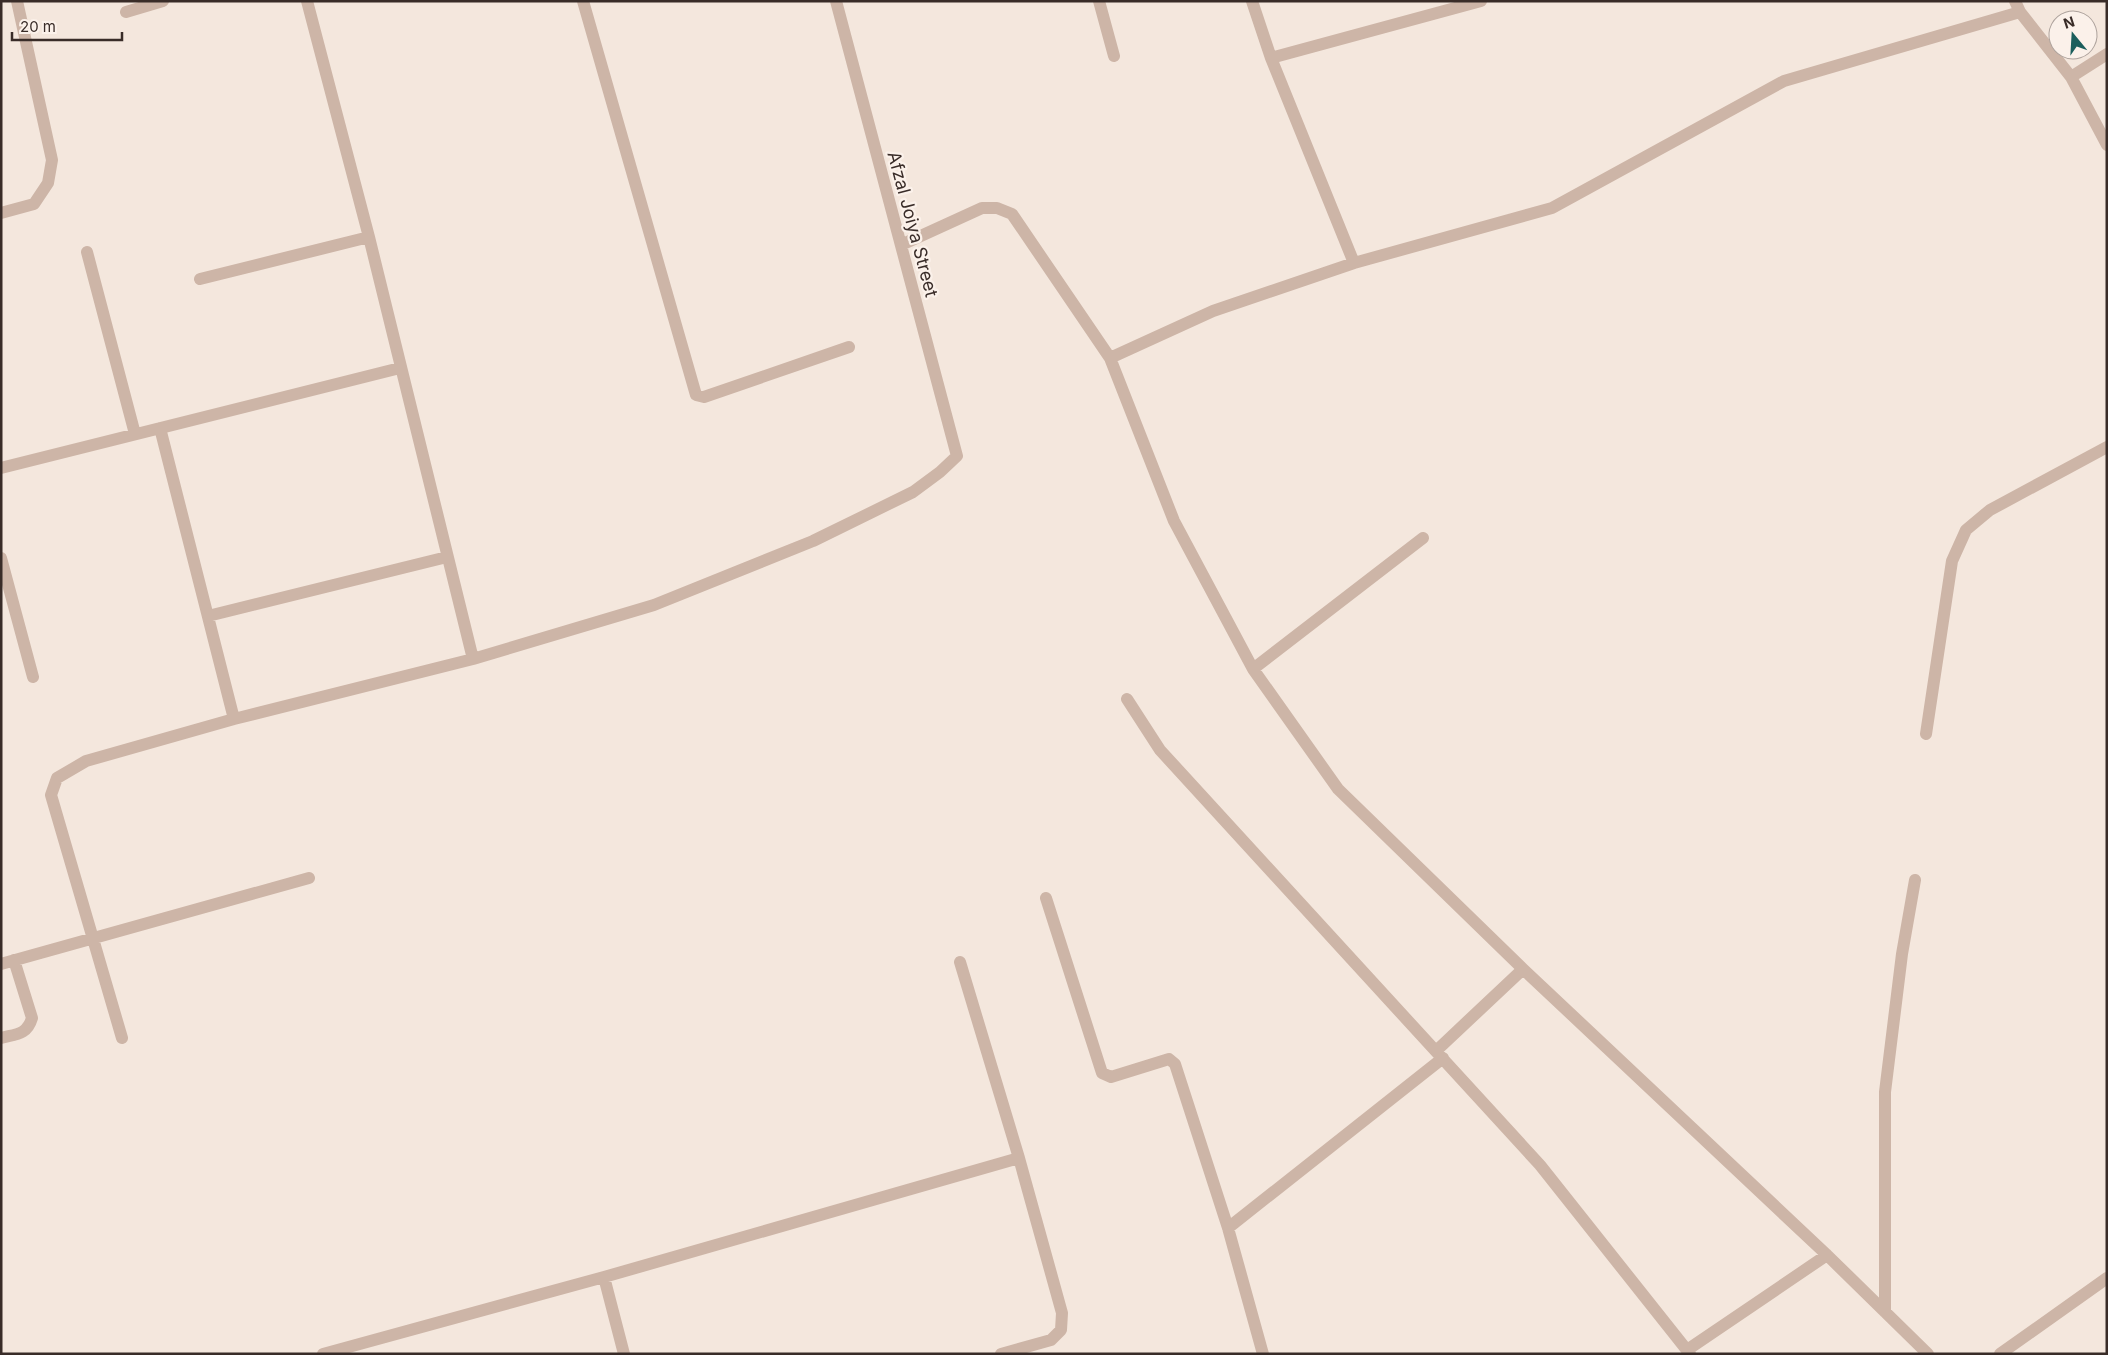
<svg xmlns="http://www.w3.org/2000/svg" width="2108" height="1355" font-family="Inter,sans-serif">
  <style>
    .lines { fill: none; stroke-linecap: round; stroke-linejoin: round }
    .minor { stroke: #cdb5a7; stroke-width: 12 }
    .labels { text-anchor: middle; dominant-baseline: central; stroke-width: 4.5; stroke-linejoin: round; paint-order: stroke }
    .street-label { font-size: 18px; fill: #392c28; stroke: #fbf1ea }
  </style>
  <rect width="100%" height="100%" fill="#f4e7dd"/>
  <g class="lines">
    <path class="minor" d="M307,1L369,237L473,659
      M583,1L696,395L704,397L849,347
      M1099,1L1114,56
      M1252,1L1271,58L1354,263
      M2015,1L2020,12L2071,77L2107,145
      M126,12L163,1
      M1271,58L1481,1
      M2071,77L2107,54
      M1,213L34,204L48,183L52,160L17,1
      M901,245L982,208H997L1012,214L1110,358L1174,521L1253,669L1338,789L1523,969L1827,1255L1928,1354
      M87,252L135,434
      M200,279L369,237
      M1110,358L1213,311L1354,263L1552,208L1784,81L2020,12
      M160,428L234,719
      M1,468L400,368
      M1,558L33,677
      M208,616L447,557
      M1253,669L1423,538
      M1127,699L1160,750L1540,1165L1690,1354
      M1926,734L1952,561L1966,530L1990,510L2107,447
      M1046,898L1102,1073L1111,1077L1169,1059L1175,1064L1228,1228L1263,1354
      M960,962L1019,1158
      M1,964L309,878
      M1,1038C16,1034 27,1035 32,1018L14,960
      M122,1038L51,795L57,778L86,761L234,719L473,659L654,605L813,541L913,492L940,472L957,456L836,1
      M1436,1051L1523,969
      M1228,1228L1443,1058
      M604,1277L624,1354
      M1885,1312V1092L1902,954L1915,880
      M1687,1350L1827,1255
      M323,1354L604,1277L1019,1158L1062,1313L1061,1330L1051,1340L1001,1354
      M2000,1354L2107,1278"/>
  </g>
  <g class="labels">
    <g class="street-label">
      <text transform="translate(913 224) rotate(75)">Afzal Joiya Street</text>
    </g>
  </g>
  <rect width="2108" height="1355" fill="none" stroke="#392c28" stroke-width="5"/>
  <g transform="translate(2073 35) rotate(342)"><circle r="24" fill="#fbf1ea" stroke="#ada29c"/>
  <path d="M0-4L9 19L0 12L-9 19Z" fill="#1b5e5c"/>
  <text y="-8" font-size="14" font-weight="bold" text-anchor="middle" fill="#392c28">N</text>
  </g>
  <path d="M12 32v8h110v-8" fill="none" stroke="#392c28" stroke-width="2.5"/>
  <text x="20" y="32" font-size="15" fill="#392c28" stroke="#fbf1ea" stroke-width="4" paint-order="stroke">20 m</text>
</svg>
